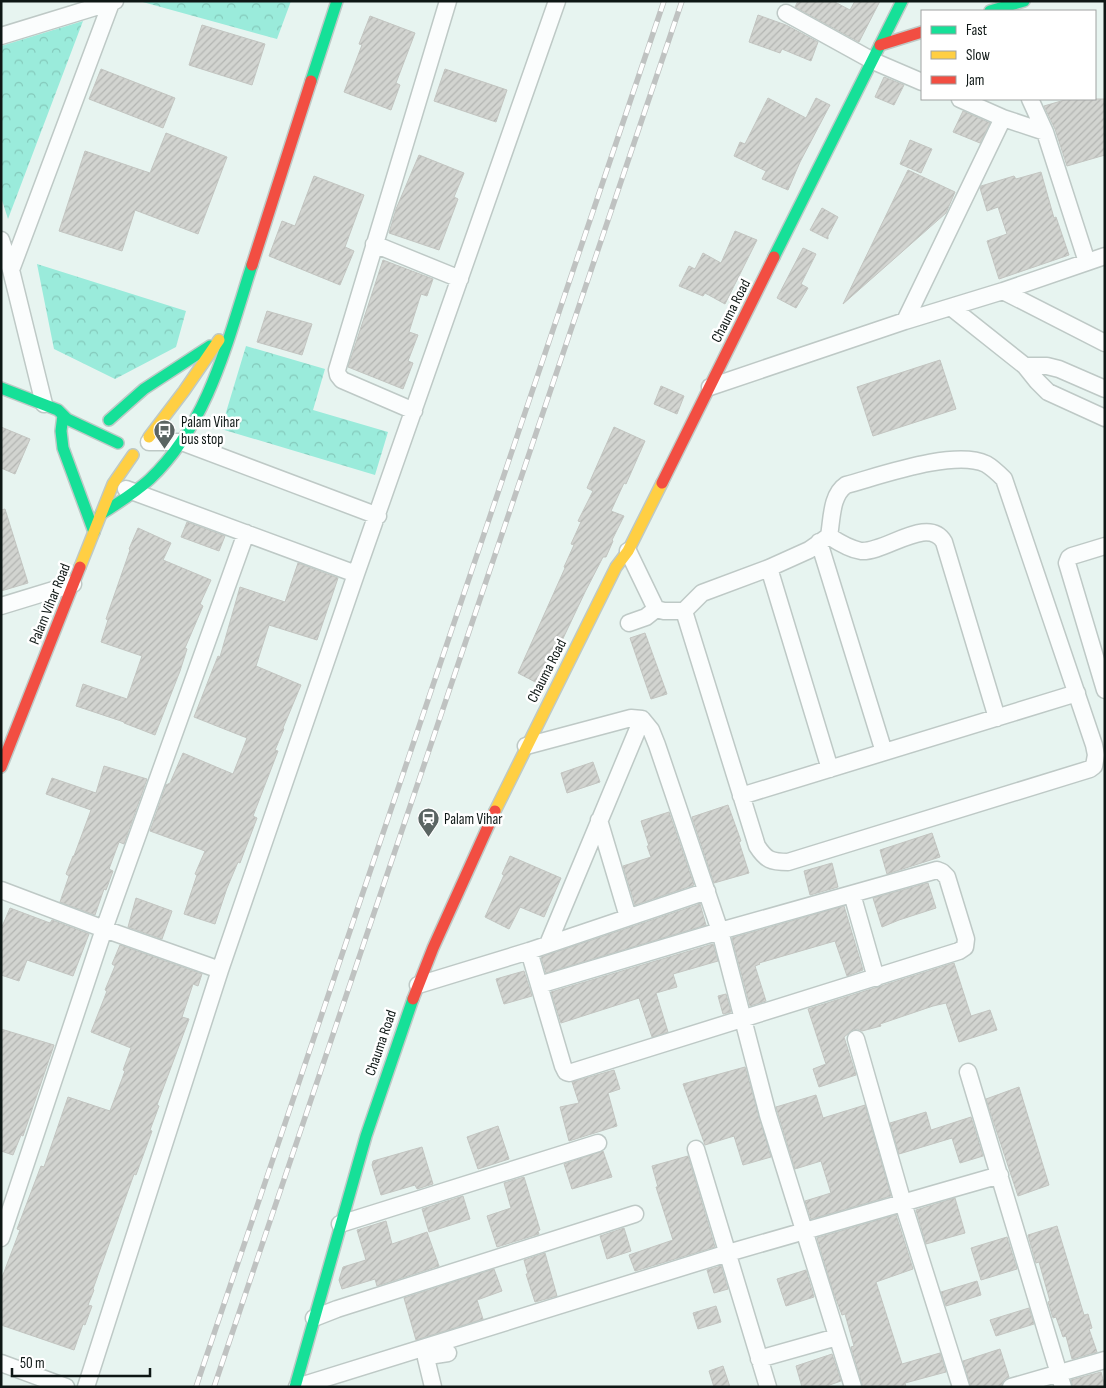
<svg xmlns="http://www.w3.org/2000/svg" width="1106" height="1388" font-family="'Sofia Sans Condensed',sans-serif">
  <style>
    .park { fill: url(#park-crowns) }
    .building { fill: url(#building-hatch); stroke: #c3c5c1 }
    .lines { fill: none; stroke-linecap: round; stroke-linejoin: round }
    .street-casing { stroke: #bec9c6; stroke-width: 19 }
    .fast-casing { stroke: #bec9c6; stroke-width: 14 }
    .slow-casing { stroke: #bec9c6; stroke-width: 14 }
    .jam-casing { stroke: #bec9c6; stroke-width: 14 }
    .street { stroke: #fbfdfd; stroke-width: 16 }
    .fast { stroke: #16e098; stroke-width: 11 }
    .slow { stroke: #ffcf43; stroke-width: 11 }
    .jam { stroke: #f24e42; stroke-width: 11 }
    .rail-casing { stroke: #bfc2c1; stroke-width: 5.5 }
    .rail { stroke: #fff; stroke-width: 4; stroke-dasharray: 11; stroke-linecap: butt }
    .labels { text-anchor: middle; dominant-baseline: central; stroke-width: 5; stroke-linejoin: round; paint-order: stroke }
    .street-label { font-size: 15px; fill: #0e1715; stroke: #fff }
    .poi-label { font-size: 15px; fill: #0e1715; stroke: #fff; text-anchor: start }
  </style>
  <defs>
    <pattern id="park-crowns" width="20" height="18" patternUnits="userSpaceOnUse" patternTransform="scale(1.25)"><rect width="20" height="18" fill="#9aebdb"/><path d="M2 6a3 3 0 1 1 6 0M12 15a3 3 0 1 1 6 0" fill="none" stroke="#84c9bb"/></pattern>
    <pattern id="building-hatch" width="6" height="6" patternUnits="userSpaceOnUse" patternTransform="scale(1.25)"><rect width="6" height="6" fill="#d2d4d0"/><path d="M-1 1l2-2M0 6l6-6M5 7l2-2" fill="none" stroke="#b3b5b2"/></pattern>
  </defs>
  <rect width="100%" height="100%" fill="#e7f4f0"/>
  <path class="park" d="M139,1H291L277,39Z
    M83,21L8,219L1,197V46Z
    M37,264L186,311L176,347L115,379L54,349Z
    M246,346L325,369L313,410L388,432L375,475L221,429Z"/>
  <path class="building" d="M798,1H833L850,10L855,1H880L859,42L795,7Z
    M758,15L786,25L818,42L811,61L782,49L780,53L749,42Z
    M370,16L415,33L396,83L400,85L391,110L344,92L362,45L359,44Z
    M202,25L265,44L252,85L189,65Z
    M101,69L175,98L163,128L89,99Z
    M445,69L507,90L496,122L434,101Z
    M884,77L904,85L894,105L875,97Z
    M768,98L806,118L816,98L830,105L800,162L788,190L762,179L766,171L734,156L740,142L745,144Z
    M1068,99H1105V155L1067,166L1055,129L1044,106Z
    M963,111L990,123L980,143L953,132Z
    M166,133L227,157L198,234L135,210L122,251L59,231L85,151L150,173Z
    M910,140L932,149L921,173L900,164Z
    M419,155L464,173L454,197L458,199L439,250L389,233L396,209Z
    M908,170L955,192L946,213L843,304Z
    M1041,172L1054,218L1056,217L1069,255L999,279L987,241L1007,234L998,207L987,211L980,188L981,186L1014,176L1016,179Z
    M314,176L364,195L345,247L354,251L340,285L269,256L282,221L295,226Z
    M822,208L838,217L828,236V239L810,230Z
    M735,231L757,240L725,304L705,293L703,296L679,286L689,266L695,269L703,253L721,263Z
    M803,248L816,254L801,284L808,288L796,308L777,298Z
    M383,260L433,279L427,296L421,294L409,332L418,335L408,361L413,363L403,389L348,367Z
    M267,311L312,324L302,355L257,342Z
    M940,360L956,409L873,436L857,387Z
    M661,386L684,396L677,414L654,404Z
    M1,427L30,439L15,474L1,468Z
    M614,427L645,441L626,484L624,483L611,511L624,516L612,540L613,541L606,557H603L585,592L541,685L518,673L565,568L564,567L574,545L571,544L581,522L578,521L593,491L587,488Z
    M5,509L28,583L1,591V510Z
    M187,522L225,536L219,551L181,537Z
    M138,528L171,543L163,560L211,580L200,604L203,606L185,648L187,649L180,671L155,735L124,723V722L76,706L83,684L127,699L142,656L101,642L108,620L106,619L130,550L129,549Z
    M298,563L338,578L317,640L269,625L256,666L301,685L283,728L284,729L275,750L278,751L253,816L257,818L240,863L238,862L227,888L215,924L184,914L197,875L195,874L205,851L150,831L166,785L170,783L183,753L233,774L247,738L194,717L218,656L220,657L240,587L285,602Z
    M645,633L667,694L651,699L630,638Z
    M593,762L600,782L567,793L561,773Z
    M104,766L147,779L124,844L119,842L109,869L113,871L106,890L104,889L95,915L60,902L69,876L66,874L73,856H74L91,810L46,794L52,778L96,793Z
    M728,805L741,841L739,842L749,873L714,883L692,817Z
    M669,812L694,885L635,905L623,866L651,857L647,846H649L641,821Z
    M932,833L940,857L887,874L880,850Z
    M510,856L561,878L544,917L520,907L509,929L485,917L504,875L502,874Z
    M832,863L838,887L810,895L804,871Z
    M928,883L936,908L899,920L882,927L873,898Z
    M136,898L172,911L162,939L128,927Z
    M700,904L706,925L546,973L541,957Z
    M844,906L863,970L847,976L835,941L759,963L760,964L755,966L766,1001L750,1006L732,938Z
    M10,908L50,923L52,920L89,934L73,976L27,960L19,981L1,975V929Z
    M713,944L718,961L673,974L677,987L656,993L668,1032L652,1037L639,998L561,1023L551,992Z
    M120,945L202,974L198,986L193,984L182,1017L189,1019L157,1105L159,1106L150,1130L152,1131L136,1175L134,1174L93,1289L94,1290L88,1305L92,1306L85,1325L83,1324L74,1350L1,1325V1280L20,1230L17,1229L41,1166L44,1167L68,1097L110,1111L125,1071L123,1070L131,1048L91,1032L107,991L105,990L115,966L112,964Z
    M954,963L971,1016L990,1010L997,1030L959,1042L946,1003L933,1006L880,1024L881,1026L862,1031L858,1029L853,1030L844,1037L856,1075L819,1087L813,1069L826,1064L808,1009Z
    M524,971L532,996L504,1004L496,979Z
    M726,994L731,1012L723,1014L718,996Z
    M1,1029L54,1045L23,1136L21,1135L13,1155L1,1151Z
    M745,1067L771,1157L743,1165L734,1136L705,1145L683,1084Z
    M614,1070L620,1089L608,1093L617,1126L569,1141L560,1107L579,1103L572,1082Z
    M1019,1087L1049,1185L1018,1196L986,1099Z
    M816,1095L823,1118L865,1105L891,1196L811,1219L805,1201L831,1193L821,1161L795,1169L776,1107Z
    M926,1112L931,1130L971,1117L983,1156L960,1163L952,1138L899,1154L890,1123Z
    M498,1126L509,1159L478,1169L467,1137Z
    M422,1147L433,1184L417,1189L415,1185L381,1195L372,1165L373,1161Z
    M603,1151L612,1177L572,1189L564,1164Z
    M688,1156L715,1247L635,1271L629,1255L673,1240L656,1187H658L652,1166Z
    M524,1177L540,1230L538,1231L539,1234L497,1247L487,1216L511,1208L504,1183Z
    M463,1196L470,1219L429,1232L422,1209Z
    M955,1198L965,1233L926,1244L916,1210Z
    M896,1215L913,1269L876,1282L902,1364L940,1353L946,1372L905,1383L906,1387H863L851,1347L854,1346L845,1314L842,1315L833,1291L817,1238Z
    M386,1221L392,1244L427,1232L439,1266L377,1286L375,1279L342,1289L339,1280L343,1267L366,1260L357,1230Z
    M1057,1226L1084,1315L1088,1314L1092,1328L1089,1329L1097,1352L1072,1359L1066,1336L1063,1337L1056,1317L1053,1318L1048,1302L1050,1301L1039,1262L1036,1263L1028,1235Z
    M624,1228L631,1251L607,1259L600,1236Z
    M1007,1237L1017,1269L981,1280L971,1248Z
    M545,1253L557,1296L535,1302L526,1274H528L524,1260Z
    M721,1266L728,1289L714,1293L707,1270Z
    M494,1269L502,1291L477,1300L483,1319L416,1340L404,1298Z
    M806,1270L814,1297L786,1306L777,1279Z
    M977,1281L981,1295L946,1306L941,1292Z
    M716,1306L721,1322L698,1329L693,1313Z
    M1029,1308L1034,1324L996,1336L990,1320Z
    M1000,1349L1009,1377L1004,1380L1001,1387H971L963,1361Z
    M832,1354L841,1381L824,1387H802L796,1366Z
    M723,1366L730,1387H714L709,1371Z
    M1101,1372L1105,1387H1073L1071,1380Z"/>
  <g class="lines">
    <defs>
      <path id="street" d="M786,13L873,61L922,82
        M1,36L115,1
        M960,99L1003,118L1045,132L1087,262
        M1030,99L1045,132
        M1,240L11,270L44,404
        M374,244L460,279
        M11,270L111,3
        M1003,291L1105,343
        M952,308L1025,366L1037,381L1048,392L1105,418
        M905,321L1003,118
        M1025,366H1047L1059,369L1105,389
        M710,387L905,321L1003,291L1105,256
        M414,411L342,380L338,375L337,370L448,1
        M149,442H182L378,516
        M126,489L356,574
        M829,536C838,542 850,549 861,551C885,553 928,515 944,542L997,718
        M819,542L884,752
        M1105,546L1072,556L1069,558L1067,563L1105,690
        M628,551L656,609
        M769,568L830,769
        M1,606L73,584
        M656,609L664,611H684L702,593L769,568L809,550L829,536C832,519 831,495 846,485C880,476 954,449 986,464C993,468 998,473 1004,479L1094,745L1096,755L1094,766L1090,769L788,862C771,862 766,860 757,846L684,611
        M629,623L646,617L656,609
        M526,746L631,718L642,719L651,730L657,745L720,931L768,1115L853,1387
        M741,796L1077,693
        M599,820L628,917
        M1,890L104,929L220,970
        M852,894L876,978
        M548,944L642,719
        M529,951L563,1066L566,1072L569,1073L959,951L965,947L966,939L947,877L942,872L937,870L720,931L539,985
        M418,985L529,951L707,891
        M856,1039L903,1203L961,1387
        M968,1072L1063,1387
        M696,1149L768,1387
        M340,1224L598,1143
        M1,1238L104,929L246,533
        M314,1318L337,1309L635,1214
        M430,1346L432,1353L435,1355L448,1353
        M426,1358L433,1387
        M759,1359L837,1337
        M1,1363L66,1387
        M86,1387L220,970L356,574L557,1
        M297,1387L728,1253L1000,1175
        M1011,1387L1105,1360"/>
      <path id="fast" d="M990,11L1024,1
        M311,81L337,1
        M774,257L902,1
        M1,388L58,410L67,419L118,443
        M63,415L61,431L63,448L94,532
        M109,420L144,389L210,346
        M101,514C118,503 135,493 150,479C209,423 228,339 252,265
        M295,1387L366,1136L413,999"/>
      <path id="slow" d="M149,437L184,391L219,340
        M80,567L113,484L133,455
        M495,811L616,567L628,551L662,483"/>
      <path id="jam" d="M880,45L922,32
        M252,265L311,81
        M662,483L774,257
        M1,767L80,567
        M413,999L433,948L495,811"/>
    </defs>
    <use href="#street" class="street-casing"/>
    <use href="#fast" class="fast-casing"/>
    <use href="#slow" class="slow-casing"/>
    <use href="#jam" class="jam-casing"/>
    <use href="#street" class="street"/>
    <use href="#fast" class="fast"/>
    <use href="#slow" class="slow"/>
    <use href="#jam" class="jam"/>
    <defs>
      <path id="rail" d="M196,1387L664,1
        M214,1387L682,1"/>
    </defs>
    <use href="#rail" class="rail-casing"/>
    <use href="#rail" class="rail"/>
  </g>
  <defs>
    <symbol id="bus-pin" viewBox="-11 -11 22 30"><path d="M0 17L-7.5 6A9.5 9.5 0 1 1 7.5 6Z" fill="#5a6462" stroke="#fff"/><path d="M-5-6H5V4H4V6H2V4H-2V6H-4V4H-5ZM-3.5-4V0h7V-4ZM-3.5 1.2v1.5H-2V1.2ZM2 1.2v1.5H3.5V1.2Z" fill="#fff"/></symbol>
    <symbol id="station-pin" viewBox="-11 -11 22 30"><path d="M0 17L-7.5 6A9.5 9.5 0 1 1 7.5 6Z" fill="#5a6462" stroke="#fff"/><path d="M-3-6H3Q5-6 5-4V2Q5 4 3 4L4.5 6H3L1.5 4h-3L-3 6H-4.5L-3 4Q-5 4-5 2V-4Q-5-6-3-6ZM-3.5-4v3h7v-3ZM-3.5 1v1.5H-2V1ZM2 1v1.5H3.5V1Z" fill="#fff"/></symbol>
  </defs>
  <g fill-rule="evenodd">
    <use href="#bus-pin" x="152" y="418" width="25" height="34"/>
    <use href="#station-pin" x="416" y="806" width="25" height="34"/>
  </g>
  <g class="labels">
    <g class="street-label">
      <text transform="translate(731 311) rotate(-63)">Chauma Road</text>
      <text transform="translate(50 604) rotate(-68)">Palam Vihar Road</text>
      <text transform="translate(547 671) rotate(-63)">Chauma Road</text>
      <text transform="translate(381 1043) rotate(-71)">Chauma Road</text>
    </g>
    <g class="poi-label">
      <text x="181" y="422">Palam Vihar<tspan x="181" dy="17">bus stop</tspan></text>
      <text x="444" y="819">Palam Vihar</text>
    </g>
  </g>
  <rect width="1106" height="1388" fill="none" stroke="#0e1715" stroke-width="5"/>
  <rect x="921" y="10" width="175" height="90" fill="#ffffff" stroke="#9fa2a1"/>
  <rect x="931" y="26" width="25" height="8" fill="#16e098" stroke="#9fa2a1"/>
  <text x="966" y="35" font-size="15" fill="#0e1715">Fast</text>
  <rect x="931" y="51" width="25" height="8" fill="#ffcf43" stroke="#9fa2a1"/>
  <text x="966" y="60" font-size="15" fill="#0e1715">Slow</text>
  <rect x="931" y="76" width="25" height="8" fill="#f24e42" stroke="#9fa2a1"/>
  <text x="966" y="85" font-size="15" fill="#0e1715">Jam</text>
  <path d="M12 1368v8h138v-8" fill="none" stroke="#0e1715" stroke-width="2.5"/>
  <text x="20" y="1368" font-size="15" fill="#0e1715" stroke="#ffffff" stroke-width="4" paint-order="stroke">50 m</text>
</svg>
